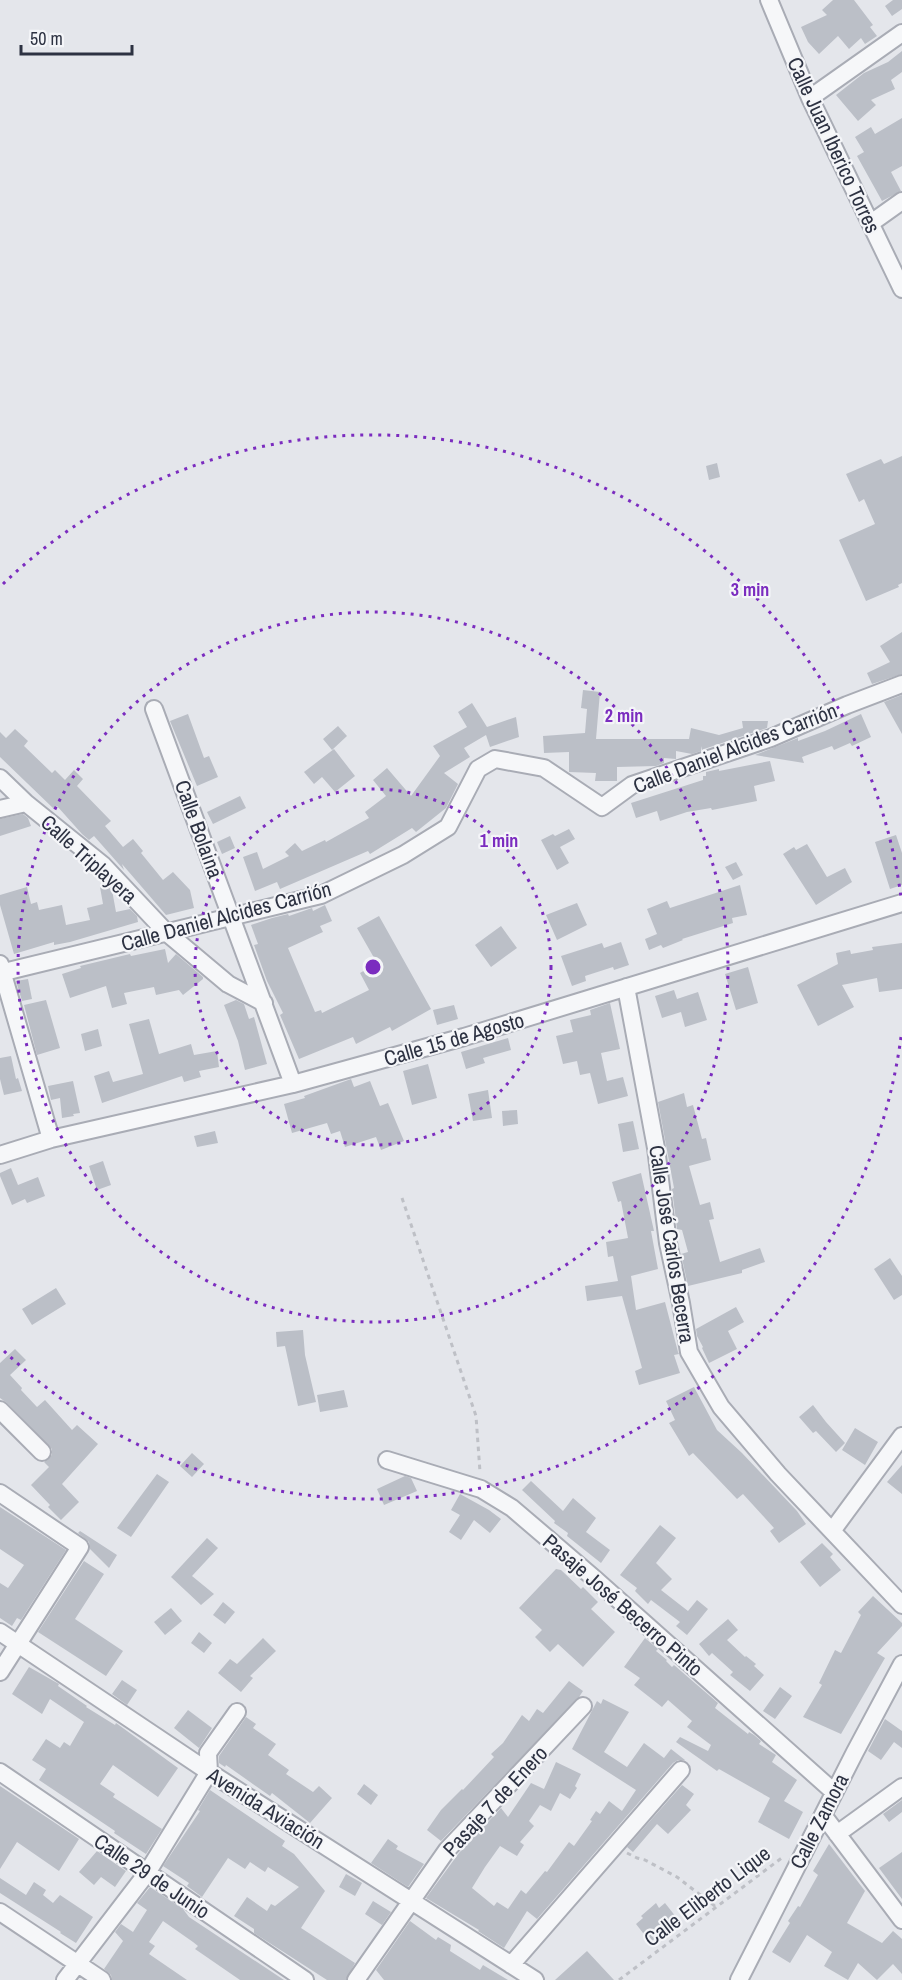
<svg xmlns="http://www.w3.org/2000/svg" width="902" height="1980" font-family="'Archivo Narrow',sans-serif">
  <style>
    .building { fill: #bbbfc7 }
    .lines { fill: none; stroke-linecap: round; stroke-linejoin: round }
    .minor-casing { stroke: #a9acb5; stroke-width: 20 }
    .path { stroke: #bec0c6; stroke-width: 3; stroke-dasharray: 4.5 4.5; stroke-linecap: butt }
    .minor { stroke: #f6f7f9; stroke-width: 16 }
    .ring { fill: none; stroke: #7b2cbf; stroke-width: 3; stroke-dasharray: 3 6 }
    .labels { text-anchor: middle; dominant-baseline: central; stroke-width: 4.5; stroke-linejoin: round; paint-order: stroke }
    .street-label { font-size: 21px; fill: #2d3242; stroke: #f4f5f8 }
    .centre { fill: #7b2cbf; stroke: #f4f5f8; stroke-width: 3 }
    .ring-label { font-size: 18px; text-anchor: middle; font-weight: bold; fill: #7b2cbf; stroke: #f4f5f8; stroke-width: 4.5; stroke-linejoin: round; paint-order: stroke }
  </style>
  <rect width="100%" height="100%" fill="#e4e6eb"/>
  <path class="building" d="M833,0H854L873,25L870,27L877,36L865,44L861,38L849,49L838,36L819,54L808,42L801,27L827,15L822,10Z
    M893,0H902V9L892,16L885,6Z
    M902,51V72L891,80L895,89L871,100L876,105L858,121L836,95L864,73L888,62Z
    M902,118V166L891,172L901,191L882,201L857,156L864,152L855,137L871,127L875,134Z
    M902,456V583L898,585L899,587L866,601L839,540L875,524L864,499L859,502L846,474L881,459L884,464Z
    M717,463L720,477L709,480L706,466Z
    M902,632V674L872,684L867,673L890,662L880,646Z
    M583,690L600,692L596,739H689L691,728L719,735L743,728L742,721H768L767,728L704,749L702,750L701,746V751L692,754L676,751V759L664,758V763L656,766L617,767V781H595L596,773L569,772V752L544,753L543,736L585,733L587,709L581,708Z
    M902,695V734L884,702Z
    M472,703L487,727L516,717L519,737L490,747L486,735L464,748L470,757L444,773L458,784L446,808L416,832L412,828L370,854L368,851L280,889L277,882L255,891L243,857L257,852L263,869L289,856L285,852L295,843L302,851L325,840L326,842L369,818L365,812L386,796L373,780L387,768L411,796L440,756L433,746L467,727L458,712Z
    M188,714L204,758L209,756L218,777L197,786L170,721Z
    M861,714L871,737L852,746L850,743L834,750L832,746L802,757L804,763L755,755L798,738V741L825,731Z
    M338,726L347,736L332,750L323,739Z
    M15,729L28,741L24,746L52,773L55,770L65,780L74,770L83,779L77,786L111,821L105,826L123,847L133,839L143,851L141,853L163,880L173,872L190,890L194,908L166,915L122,864L124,870L94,836L89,840L82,834L57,806L54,809L0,757V732L6,738Z
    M334,749L355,776L335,792L322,777L314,784L304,772Z
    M770,761L775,781L754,786L757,801L712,810L711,808L687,812L660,821L657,811L636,818L631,803L703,780V776H706V772L719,769V771Z
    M240,796L246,808L213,824L207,812Z
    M23,814L28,818L31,826L0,836V819Z
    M569,829L575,839L560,847L569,863L557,870L541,840L553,834L555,836Z
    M896,835L902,853V885L890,889L875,842Z
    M230,836L235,848L222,854L217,842Z
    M807,844L827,877L845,868L852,882L816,905L783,854L794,847L796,850Z
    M736,862L743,875L733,880L725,867Z
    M108,885L112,890L116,912L130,909L137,916L138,922L70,942L54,945V942L14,954L0,905V895L27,887L31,904L37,902L39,910L62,905L66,925L90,920L87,908L103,904L100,887Z
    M740,885L747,915L732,918L733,923L682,939L683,940L663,948L661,945L649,950L645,939L657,934L647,909L667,901L670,908Z
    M577,903L587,925L557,940L546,915Z
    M325,905L332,921L320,926L323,932L288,948L315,1012L321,1010L322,1013L369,990L360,973L377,963L357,928L379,916L431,1009L392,1031L390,1027L356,1044L353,1037L299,1059L280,1015L283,1013L267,981L254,945L258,944L251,925L272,918L288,914L289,916L312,908L313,911Z
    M501,926L517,948L491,967L475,945Z
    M621,942L629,965L614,970L613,967L585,976L586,981L572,986L561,956L602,943L604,948Z
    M902,943V989L879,992L877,978L842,985L854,1007L818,1026L797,985L838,964L836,953L850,950L851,954L873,950L872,947Z
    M165,949L168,963L176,954L203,977V979L183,995L179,990L156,995L154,987L124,993L127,1004L112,1008L106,986L70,998L62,974L81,968L80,966L130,954L131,956Z
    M748,967L758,1003L736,1010L725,974Z
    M28,979L32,999L22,1001L16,981Z
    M674,990L677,999L698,992L707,1020L685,1027L681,1012L662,1018L655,996Z
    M46,1000L60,1048L37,1055L24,1005Z
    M236,1000L244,1004L249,1019L254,1017L267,1064L245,1070L238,1041L224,1005Z
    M610,1003L620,1049L601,1053L607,1081L623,1077L628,1096L598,1104L590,1073L580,1075L577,1061L563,1064L556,1036L573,1032L570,1020L591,1015L590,1010Z
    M454,1005L458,1019L437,1025L433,1010Z
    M149,1019L159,1054L191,1044L194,1055L217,1051L219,1067L199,1071L201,1077L184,1082L182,1076L102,1103L94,1076L109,1071L113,1082L143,1074L129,1024Z
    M98,1029L102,1046L85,1051L81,1034Z
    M508,1038L511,1050L483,1058L485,1063L466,1069L461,1052Z
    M11,1056L16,1079L18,1078L22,1091L4,1095L0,1079V1058Z
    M428,1064L437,1098L412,1105L403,1071Z
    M351,1079L354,1087L370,1081L380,1106L388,1103L404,1141L381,1150L376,1137L345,1147L340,1131L331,1134L327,1123L292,1133L284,1104L305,1098L304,1096Z
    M73,1081L80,1113L73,1114L74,1116L62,1118L60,1098L51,1100L48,1086Z
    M488,1090L492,1118L473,1121L468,1094Z
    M684,1093L687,1107L693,1105L702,1139L706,1138L711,1160L689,1166L700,1205L710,1202L714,1219L709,1220L720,1262L760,1248L765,1262L742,1270V1273L688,1286L681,1254L688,1252L682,1230L677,1229L672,1189L674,1188L658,1102Z
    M517,1110L518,1124L503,1126L502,1111Z
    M633,1121L639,1149L623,1152L618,1124Z
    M215,1131L218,1143L197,1147L194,1136Z
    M103,1161L111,1185L97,1190L89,1166Z
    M11,1168L18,1185L38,1177L45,1196L27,1203L25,1199L12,1205L0,1176V1173Z
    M641,1173L654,1231H651L658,1269L631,1276L636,1310L665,1302L678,1352L679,1354L674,1355L680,1373L639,1385L635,1371L642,1368L622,1296L587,1301L585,1286L618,1281L613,1256L608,1257L606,1242L628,1238L621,1201L618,1202L612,1182Z
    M890,1258L902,1276V1295L894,1300L874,1269Z
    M56,1288L66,1304L32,1325L22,1309Z
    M736,1307L744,1322L728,1331L737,1349L709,1363L702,1348L703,1347L697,1336L696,1329Z
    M303,1330L305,1355L316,1402L298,1406L285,1346L277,1347L276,1332Z
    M15,1349L26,1360L10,1375L22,1388L21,1390L37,1407L45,1400L72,1430L77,1425L98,1444L62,1484L79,1502L61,1520L48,1507L50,1505L31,1485L49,1467L44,1462L52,1455V1449L7,1403L0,1398V1363Z
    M694,1387L717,1430L742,1453L797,1511L806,1524L779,1543L770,1531L774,1528L743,1494L737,1499L693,1453L689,1456L669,1423L675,1420L666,1401Z
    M344,1390L348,1407L320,1412L317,1395Z
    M813,1405L826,1422L845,1443L836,1452L816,1431L813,1433L799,1417Z
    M855,1428L878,1442L865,1465L842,1450Z
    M192,1453L204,1464L192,1477L180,1466Z
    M902,1465V1494L887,1482Z
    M157,1474L169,1482L131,1537L117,1528Z
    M405,1476L411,1478L417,1491L384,1505L377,1489Z
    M531,1481L563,1511L573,1498L596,1518L586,1532L610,1550L601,1563L567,1536L568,1533L554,1523L555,1521L522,1490Z
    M460,1494L489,1510L501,1519L490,1533L474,1520L461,1540L449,1532L460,1515L451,1510Z
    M0,1507L66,1550L21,1620L17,1618L12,1626L0,1618V1583L8,1588L24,1565L0,1549Z
    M660,1525L676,1538L656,1563L672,1579L661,1590L688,1611L697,1600L708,1609L687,1635L676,1626L680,1622L651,1600L648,1604L635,1591L637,1588L620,1575Z
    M80,1531L117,1555L109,1568L90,1549L89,1542L78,1533Z
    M207,1538L218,1548L192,1576L214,1594L201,1605L171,1577Z
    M822,1543L833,1554L830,1557L841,1570L820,1587L800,1562Z
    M84,1561L104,1574L75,1619L123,1651L106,1676L38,1632Z
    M556,1569L561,1570L581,1589L583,1587L598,1602L591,1609L615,1632L583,1667L558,1644L550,1652L535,1637L542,1630L519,1608Z
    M873,1596L902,1623V1626L877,1653L885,1658L841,1734L803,1717L822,1685L819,1683L835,1650L841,1653L861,1615L858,1612Z
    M223,1602L235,1612L225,1624L213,1615Z
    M171,1608L182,1621L165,1635L154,1622Z
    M728,1619L738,1630L727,1640L745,1657L746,1656L756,1664L754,1666L764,1675L750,1691L730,1675L733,1672L712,1653L709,1656L699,1644Z
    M199,1632L212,1643L204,1653L191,1643Z
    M263,1638L276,1651L250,1676L253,1678L241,1692L218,1673L230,1659L237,1664Z
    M645,1638L658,1649L656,1651L667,1660L666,1661L672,1667L674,1665L718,1703L715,1708L748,1734L749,1732L754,1735L761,1741L759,1744L776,1755L772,1762L797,1780L784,1801L803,1812L789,1839L758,1822L770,1798L719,1769L717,1771L676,1742L680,1737L708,1751L711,1745L687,1727L692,1721L668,1700L662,1707L634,1685L640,1678L624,1667Z
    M29,1667L59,1684L58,1686L87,1706L86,1707L115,1725L116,1723L178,1768L158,1797L113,1765L100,1784L115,1794L113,1797L162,1829L146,1854L114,1833L115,1831L39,1780L46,1769L32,1760L46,1739L60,1748L64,1742L70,1746L84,1722L50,1699L42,1714L12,1694Z
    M122,1680L137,1690L127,1705L112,1694Z
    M569,1681L583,1691L579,1697L441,1841L427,1830L441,1810L462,1789L463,1790L494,1757L491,1754L503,1743L522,1715L529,1721L537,1709L543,1713Z
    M780,1687L792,1696L775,1719L763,1711Z
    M603,1699L629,1712L604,1752L627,1767L644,1743L664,1758L671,1749L685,1760H678L673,1763L537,1919L527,1911L504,1948L478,1931L479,1930L426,1898L459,1853L501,1808L508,1817L531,1783L544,1789L556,1762L581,1774L575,1786L577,1788L570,1799L560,1793L551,1811L540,1805L529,1821L534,1826L520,1842L524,1845L517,1856L500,1846L485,1867L472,1888L494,1906L497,1902L508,1909L521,1890L526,1894L545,1871L547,1872L569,1842L574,1846L592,1821L590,1820L596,1811L600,1814L609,1801L622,1811L636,1790L572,1749L597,1701L601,1704Z
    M188,1710L212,1728L199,1748L174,1728Z
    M246,1717L256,1724L253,1728L276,1744L268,1755L289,1770L286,1774L313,1792L319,1786L332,1798L310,1823L272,1793L270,1796L226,1765L225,1767L219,1763V1756Z
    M885,1719L902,1731V1748L894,1742L881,1760L868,1751Z
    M364,1784L378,1795L371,1805L357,1794Z
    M682,1785L694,1794L686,1805L691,1810L668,1834L657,1824L633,1852L627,1847Z
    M0,1786L79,1839L59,1871L17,1842L0,1869Z
    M210,1790L285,1841L282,1846L294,1854L325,1891L301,1928L355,1963L346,1980H327L254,1933V1929L234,1916L247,1897L267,1911L271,1904L275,1906L299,1887L268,1867L265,1872L250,1862L245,1869L228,1858L202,1897L187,1886L189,1883L163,1866L200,1811L198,1810Z
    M902,1800V1812L889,1822L883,1814Z
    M388,1839L398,1846L396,1849L424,1864L408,1887L371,1863Z
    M829,1844L865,1891L847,1923L882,1943L893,1931L902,1939V1974L893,1964L877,1980L858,1963L848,1980L824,1966L832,1952L807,1935L790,1963L772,1952L790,1923L788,1921L798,1906L800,1907L818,1875L813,1871Z
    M97,1851L126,1871L115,1887L101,1877L94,1885L79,1872Z
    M902,1852V1899L879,1868Z
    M346,1874L362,1883L355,1896L339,1887Z
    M0,1878L26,1895L34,1882L46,1890L43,1895L53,1903L60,1895L93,1917L76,1943L60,1933L61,1932L0,1893Z
    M150,1887L183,1909L189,1917L284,1980H240L195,1949L198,1946L193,1942L163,1921L149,1942L155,1946L149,1954L187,1980H112L111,1975L104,1969L123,1941L115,1932L121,1924L133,1932L147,1910L137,1903Z
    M373,1901L391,1912L382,1925L365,1914Z
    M656,1903L659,1908L665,1903L680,1922L650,1942L636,1924L643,1918L641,1916Z
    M410,1921L436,1940L438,1937L451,1945L450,1951L480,1970L483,1965L508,1980H384L376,1970Z
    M587,1951L614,1980H555Z"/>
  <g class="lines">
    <defs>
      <path id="minor" d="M769,0L810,98L902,289
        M810,98L902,33
        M871,223L902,201
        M154,709L293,1084
        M0,778L26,803L103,865L166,932L228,984L264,1003
        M0,809L26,803
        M0,964L51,1139
        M0,973L321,895L403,855L448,827L478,769L495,759L544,768L602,807L632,785L771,738L847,705L902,684
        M626,987L656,1148L668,1243L681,1303L689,1352L721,1407L778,1474L902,1605
        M0,1155L51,1139L293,1084L464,1037L902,903
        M0,1410L42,1452
        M387,1460L481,1489L512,1508L595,1579L834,1792
        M0,1493L80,1547L0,1672
        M832,1531L902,1436
        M0,1632L209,1772L535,1980
        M0,1772L305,1980
        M823,1815L902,1920
        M837,1834L902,1787
        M0,1912L102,1980
        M511,1965L681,1770
        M65,1980L147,1873L209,1772L208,1753L237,1712
        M356,1980L447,1850L583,1706
        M739,1980L855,1752L902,1664"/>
    </defs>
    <use href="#minor" class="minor-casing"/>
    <path class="path" d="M402,1198L476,1416L480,1472
      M627,1853L637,1858L645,1860L677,1877L716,1907
      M619,1980L783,1857"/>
    <use href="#minor" class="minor"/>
  </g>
  <g class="ring">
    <circle cx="373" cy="967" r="178"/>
    <circle cx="373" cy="967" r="355"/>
    <path d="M901 1037A533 533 0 0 1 3 1350M3 584A533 533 0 0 1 901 897"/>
  </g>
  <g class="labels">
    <g class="street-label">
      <text transform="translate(834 145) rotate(65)">Calle Juan Iberico Torres</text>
      <text transform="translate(735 748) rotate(-21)">Calle Daniel Alcides Carrión</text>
      <text transform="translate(199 829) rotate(70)">Calle Bolaina</text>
      <text transform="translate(89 859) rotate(42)">Calle Triplayera</text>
      <text transform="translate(226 916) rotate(-15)">Calle Daniel Alcides Carrión</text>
      <text transform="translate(454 1039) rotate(-16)">Calle 15 de Agosto</text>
      <text transform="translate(672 1244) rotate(81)">Calle José Carlos Becerra</text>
      <text transform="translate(623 1605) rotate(41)">Pasaje José Becerro Pinto</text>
      <text transform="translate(495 1801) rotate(-47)">Pasaje 7 de Enero</text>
      <text transform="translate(266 1808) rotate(32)">Avenida Aviación</text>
      <text transform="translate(819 1821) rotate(-63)">Calle Zamora</text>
      <text transform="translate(152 1876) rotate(34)">Calle 29 de Junio</text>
      <text transform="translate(707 1896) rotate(-37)">Calle Eliberto Lique</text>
    </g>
  </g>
  <circle cx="373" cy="967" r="9" class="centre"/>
  <g class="ring-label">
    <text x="750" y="596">3 min</text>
    <text x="624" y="722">2 min</text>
    <text x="499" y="847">1 min</text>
  </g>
  <path d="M21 45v9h111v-9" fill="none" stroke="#2d3242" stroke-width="3"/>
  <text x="30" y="45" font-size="18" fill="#2d3242" stroke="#f4f5f8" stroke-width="4.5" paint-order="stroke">50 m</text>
</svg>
